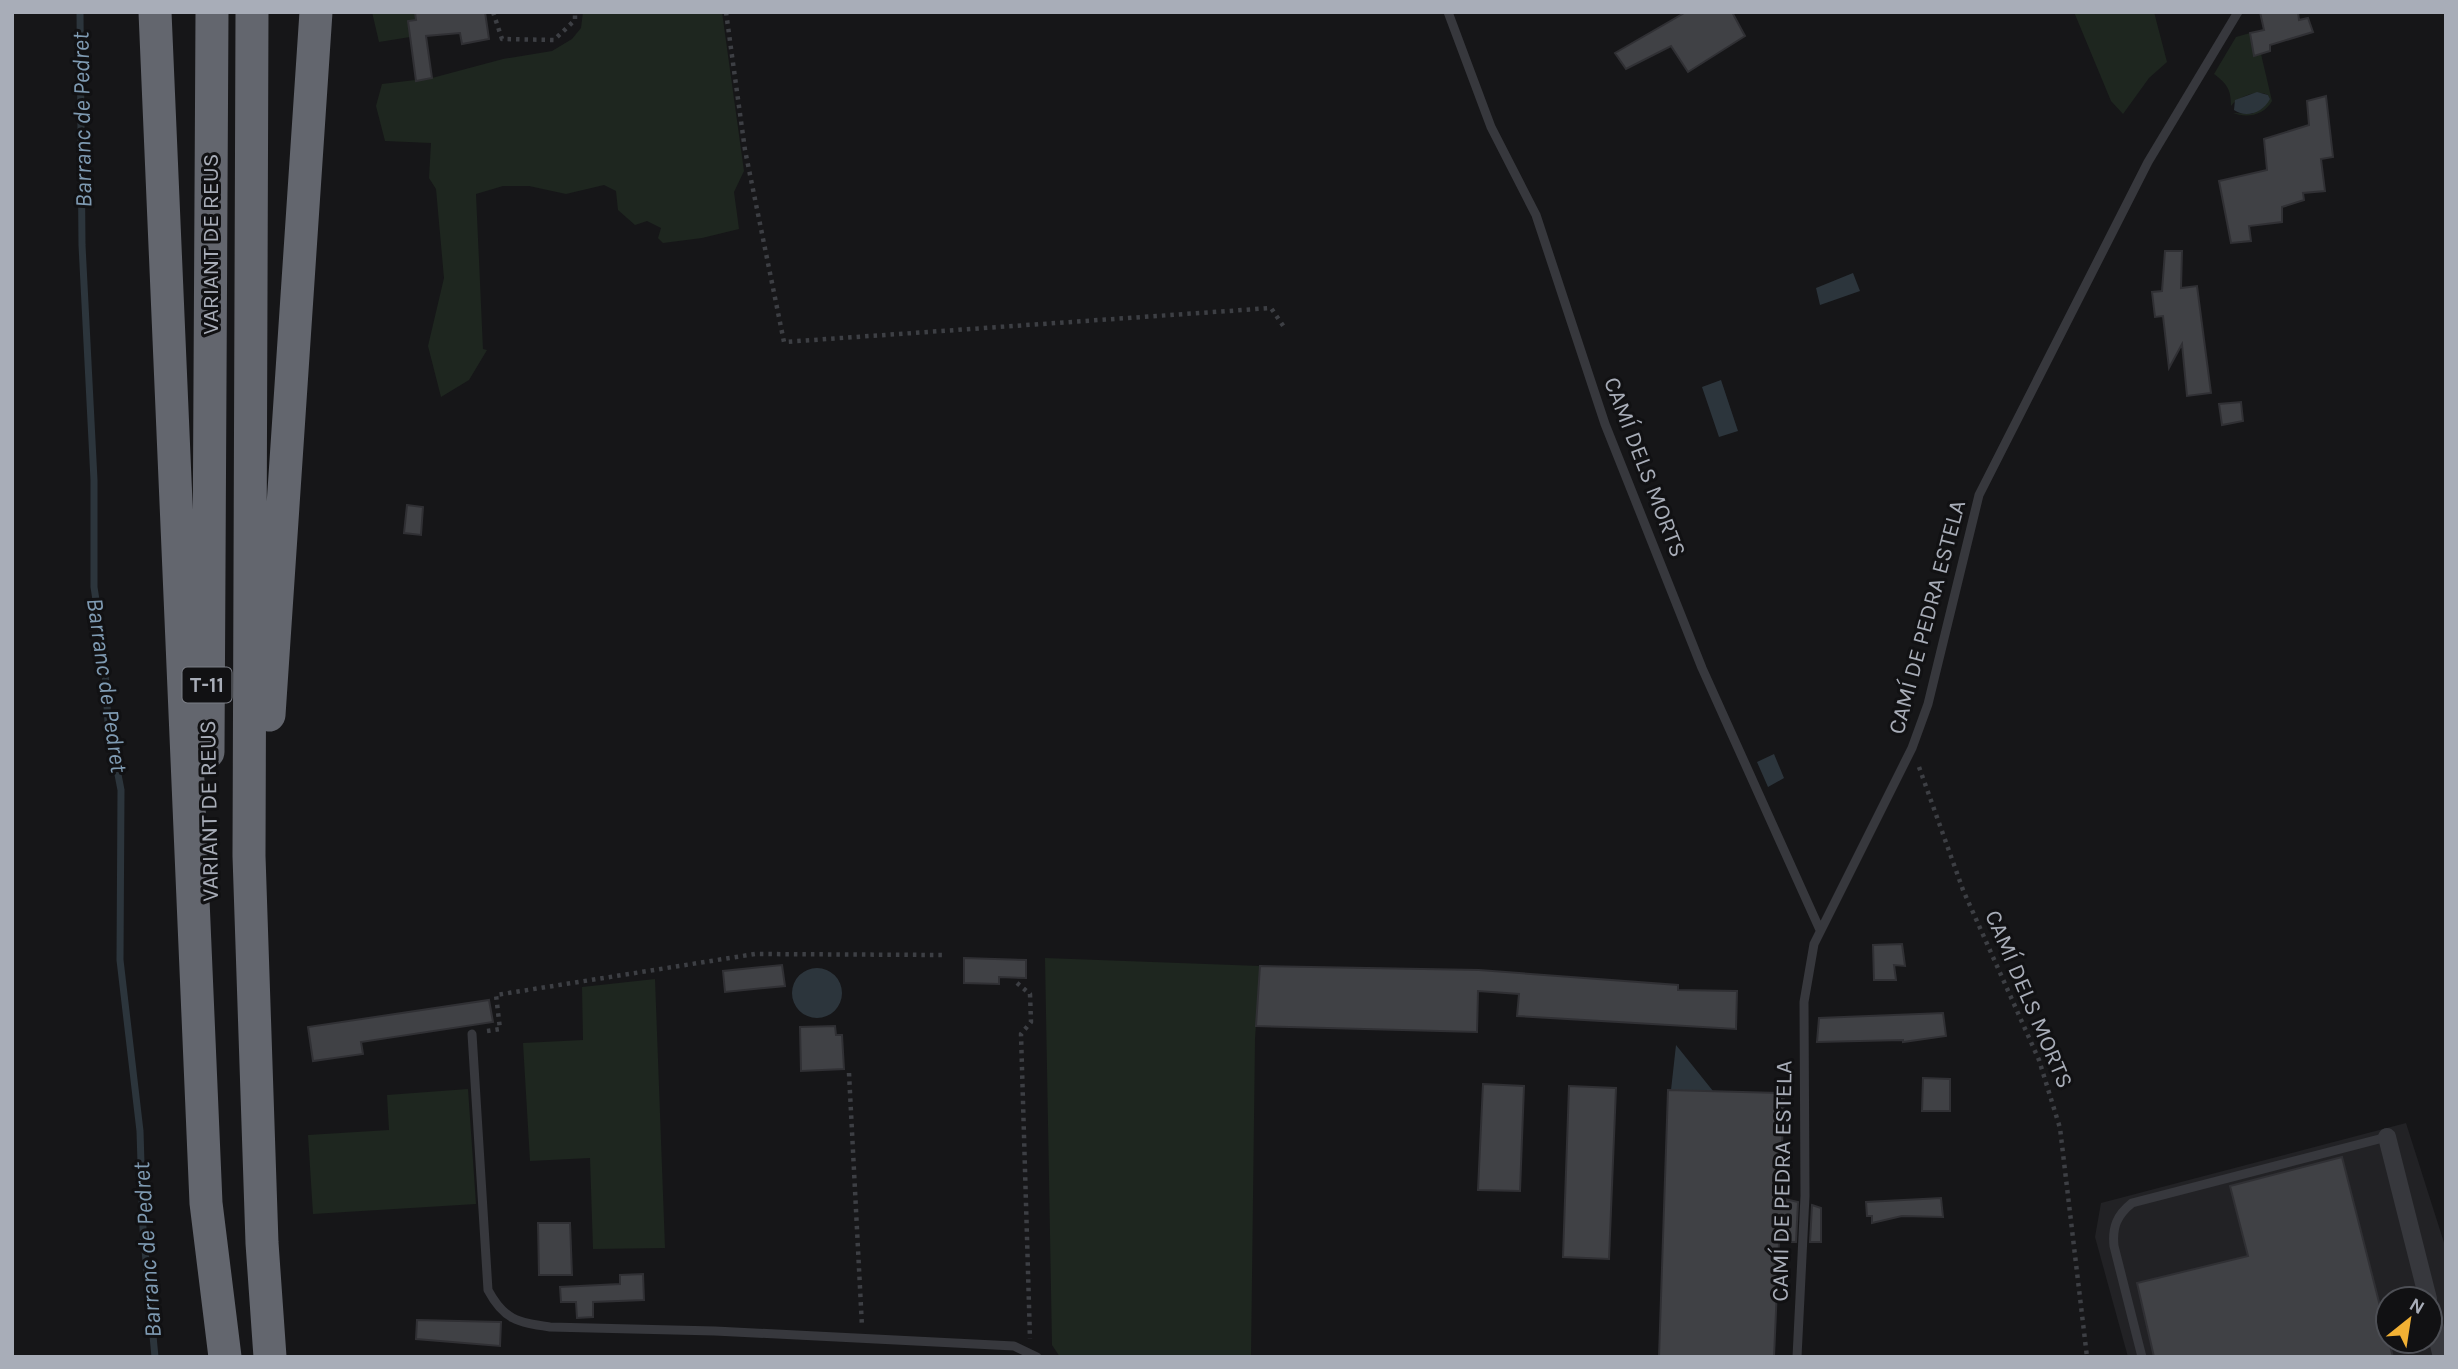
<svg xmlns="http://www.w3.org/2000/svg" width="2458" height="1369" font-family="Karla,sans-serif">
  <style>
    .built { fill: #222225; fill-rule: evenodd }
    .green { fill: #1e261f }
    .water { fill: #2c353c }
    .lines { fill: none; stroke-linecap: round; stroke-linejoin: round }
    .stream { stroke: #2c353c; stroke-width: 7 }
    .building { fill: #404145; stroke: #303034; stroke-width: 2 }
    .path { stroke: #3d3f44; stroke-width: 4.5; stroke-dasharray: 3.5 5; stroke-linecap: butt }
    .service { stroke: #37383d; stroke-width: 9 }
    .minor { stroke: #37383d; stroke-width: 18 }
    .motorway { stroke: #63666e; stroke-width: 33 }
    .labels { text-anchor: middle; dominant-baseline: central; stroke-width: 6; stroke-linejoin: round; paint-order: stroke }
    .shield { fill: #111113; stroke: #7b7e86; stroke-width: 2 }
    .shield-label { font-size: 21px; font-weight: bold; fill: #a8adb8 }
    .street-label { font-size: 23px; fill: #a8adb8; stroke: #111113 }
    .water-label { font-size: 24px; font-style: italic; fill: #7f9bb3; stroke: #111113 }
  </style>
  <rect width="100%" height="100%" fill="#161618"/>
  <path class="built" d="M2406,1123L2446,1249V1357H2128L2095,1237L2101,1203ZM2388,1299H2430V1341H2388Z"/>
  <path class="green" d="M372,12H415L416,20L408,22L410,37L379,42Z
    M583,12H722L744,171L734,192L739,229L702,238L663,243L658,238L661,228L647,221L635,225L618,210L616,191L604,185L566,194L529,186H503L476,194L483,349L487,350L469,380L441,397L428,346L444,278L436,189L429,178L431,143L385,141L376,106L382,84L432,78L503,59L552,51L572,39L581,28Z
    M2074,12H2154L2167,62L2149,78L2123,114L2111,101Z
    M2250,33L2254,56L2261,54L2272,101C2264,116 2246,118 2233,113L2252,114L2270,99L2268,95C2258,89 2237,97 2231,106C2231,89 2227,84 2214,74L2236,37Z
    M1045,958L1260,966L1255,1039L1251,1357H1060L1052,1345Z
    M655,979L665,1248L593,1249L590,1158L530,1161L523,1043L583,1040L582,987Z
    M468,1089L476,1204L313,1214L308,1135L389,1130L387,1095Z"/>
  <path class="water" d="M2257,92L2268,95L2270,99C2263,112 2247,119 2234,110L2235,100Z
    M1853,273L1860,291L1820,305L1816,288Z
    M1721,380L1738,431L1719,437L1702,387Z
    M1774,754L1784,778L1768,787L1757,762Z
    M792 993a25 25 0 1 1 50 0a25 25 0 1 1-50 0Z
    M1676,1045L1713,1091L1671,1090Z"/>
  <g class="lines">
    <path class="stream" d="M80,12L82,245L94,480V587L104,652L108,723L121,790L120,960L140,1131L143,1229L155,1357"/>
  </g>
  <path class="building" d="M415,12H485L489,39L462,44L460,33L426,36L432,78L416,81L408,21L416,20Z
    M1686,12H1732L1745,36L1688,72L1671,46L1626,69L1615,53Z
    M2260,12H2298L2299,20L2308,18L2313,32L2270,45V51L2254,56L2250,33L2264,30Z
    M2326,96L2333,157L2321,159L2325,191L2303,193L2304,200L2282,207V222L2249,226L2251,241L2231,243L2219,181L2267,170L2264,139L2309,125L2307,101Z
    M2165,251H2182L2181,288L2197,286L2211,393L2187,396L2182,344L2169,368L2163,316L2155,317L2152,292L2162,291Z
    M2241,402L2243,421L2222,425L2219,404Z
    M407,505L423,507L421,535L404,533Z
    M1902,944L1905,966L1894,965L1896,980H1874L1873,945Z
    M964,958L1026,960V978L999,977V984L964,983Z
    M782,965L785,986L725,992L723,971Z
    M1260,966L1479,970L1678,985V990L1737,991L1736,1029L1517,1016L1519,994L1478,991L1477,1032L1256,1026Z
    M489,1000L493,1022L361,1042L363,1054L313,1061L308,1027Z
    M1943,1013L1946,1036L1903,1042V1040L1817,1042L1819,1018Z
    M835,1026L836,1035H842L844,1069L801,1071L800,1027Z
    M1923,1078L1950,1079V1111H1922Z
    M1483,1084L1524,1086L1520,1191L1478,1190Z
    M1569,1086L1616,1088L1609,1259L1563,1257Z
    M1668,1090L1784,1093L1780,1198L1798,1202L1796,1242H1779L1774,1357H1659Z
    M2342,1157L2393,1357H2154L2137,1283L2248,1256L2230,1186Z
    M1941,1198L1943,1217L1902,1216L1872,1223V1216H1867L1866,1202Z
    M1812,1205L1821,1208V1242H1810Z
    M538,1223H570L572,1275H539Z
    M643,1274L644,1300L593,1302V1317L577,1318L576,1302H561L560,1287L620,1284V1275Z
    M417,1320L501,1322L500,1346L416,1339Z"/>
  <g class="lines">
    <path class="path" d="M493,12L502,39L554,40L575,20V12
      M726,12L745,150L784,342L1271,308L1286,330
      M1919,767L1963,890L2039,1060L2060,1128L2087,1357
      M1017,983L1030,994L1031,1022L1021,1034L1030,1339
      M487,1031L500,1029L496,995L755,954L945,955
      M849,1073L862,1327"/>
    <path class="service" d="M1448,12L1491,127L1536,215L1605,424L1702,668L1820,930
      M472,1034L488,1290C504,1320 517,1322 550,1327L715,1331L1014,1346L1037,1357
      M1797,1357L1805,1196L1804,1002L1814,944L1912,748L1928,704L1979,495L2148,162L2238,12
      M2142,1357L2114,1246C2112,1227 2117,1215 2132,1203L2387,1137"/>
    <path class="minor" d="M2387,1137L2428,1299
      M2430,1308L2442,1357"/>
    <path class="motorway" d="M155,12L206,1203L225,1357
      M252,12L249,856L262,1243L270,1357
      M269,715L316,12
      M208,752L212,12"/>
  </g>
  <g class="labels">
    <rect class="shield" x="182.5" y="667.5" width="49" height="35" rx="5"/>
    <g class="shield-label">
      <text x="207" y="685">T-11</text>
    </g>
    <g class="street-label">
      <text transform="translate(210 244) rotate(-90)">VARIANT DE REUS</text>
      <text transform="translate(1645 467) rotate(69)">CAMÍ DELS MORTS</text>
      <text transform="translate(1927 617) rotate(-75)">CAMÍ DE PEDRA ESTELA</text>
      <text transform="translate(209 811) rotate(-91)">VARIANT DE REUS</text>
      <text transform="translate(2029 999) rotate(67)">CAMÍ DELS MORTS</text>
      <text transform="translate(1782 1181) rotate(-89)">CAMÍ DE PEDRA ESTELA</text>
    </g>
    <g class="water-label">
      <text transform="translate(82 120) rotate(-91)">Barranc de Pedret</text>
      <text transform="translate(107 685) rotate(82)">Barranc de Pedret</text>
      <text transform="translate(147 1250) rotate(-94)">Barranc de Pedret</text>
    </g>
  </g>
  <rect width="2458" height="1369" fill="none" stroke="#a8adb8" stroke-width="28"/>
  <g transform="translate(2409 1320) rotate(30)"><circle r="33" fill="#111113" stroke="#4d4f55" stroke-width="2"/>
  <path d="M0-5L12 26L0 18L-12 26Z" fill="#f2b134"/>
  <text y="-10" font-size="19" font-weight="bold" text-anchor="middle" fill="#a8adb8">N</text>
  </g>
</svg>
